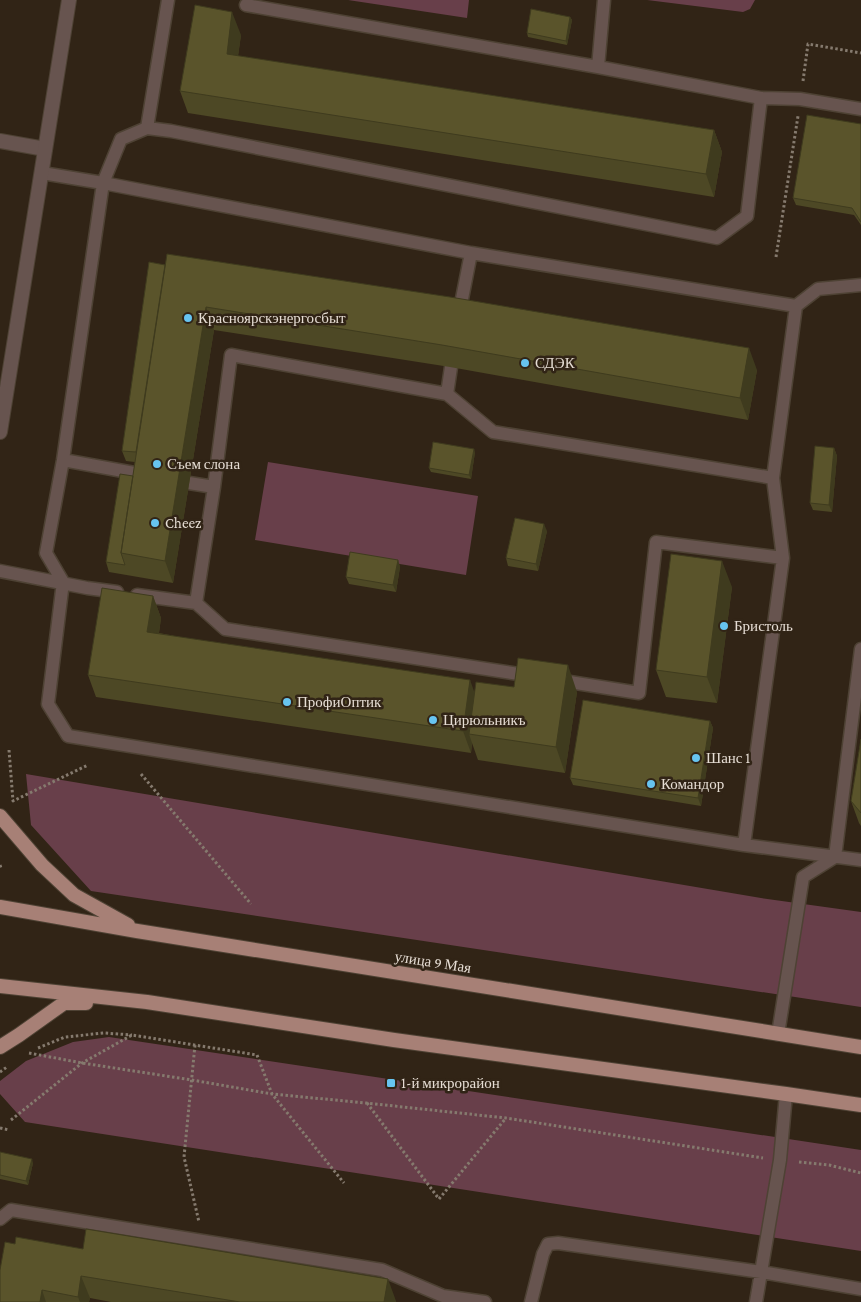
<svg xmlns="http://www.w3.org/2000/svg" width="861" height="1302" font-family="'Crimson Pro',serif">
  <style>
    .green { fill: #683f4a }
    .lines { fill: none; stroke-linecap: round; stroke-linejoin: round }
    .service-casing { stroke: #4e4234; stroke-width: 15 }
    .minor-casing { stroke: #4e4234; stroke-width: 16 }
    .tertiary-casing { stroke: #4e4234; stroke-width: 16 }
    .primary-casing { stroke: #4e4234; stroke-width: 16 }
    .path { stroke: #857a6e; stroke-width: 3; stroke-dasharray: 2.5 2.5; stroke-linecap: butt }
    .service { stroke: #67544f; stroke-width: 12 }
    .minor { stroke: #67544f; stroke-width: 14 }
    .tertiary { stroke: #67544f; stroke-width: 14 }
    .primary { stroke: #a78076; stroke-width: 14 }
    .wall { fill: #4d4825 }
    .shaded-wall { fill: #3f3b1e }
    .building { fill: #5a542b; stroke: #3f3b1e }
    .poi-dot { fill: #67c4f0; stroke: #312416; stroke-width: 2 }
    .labels { text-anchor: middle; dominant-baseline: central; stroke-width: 5; stroke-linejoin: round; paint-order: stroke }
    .poi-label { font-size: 15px; fill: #e6ddd4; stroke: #312416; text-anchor: start }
    .street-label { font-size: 15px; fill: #e6ddd4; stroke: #312416 }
  </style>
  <rect width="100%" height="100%" fill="#312416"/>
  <path class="green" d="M348,0H469L467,18Z
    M647,0H755L750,9L743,12Z
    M268,462L478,496L466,575L255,540Z
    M26,774L761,898L861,912V1007L91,891L31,825Z
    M109,1037L861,1150V1251L25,1122L0,1094V1081L26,1061L73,1042Z"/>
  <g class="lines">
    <defs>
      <path id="service" d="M246,5L598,67L761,98L800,99L861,109
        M598,67L604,0
        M761,98L747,216L717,238L171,131L147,128L121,139L103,183L63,460L46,553L63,582L48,704L68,736L744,845L861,860
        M147,128L168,0
        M42,173L103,183L471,253L796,306L818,289L861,285
        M459,314L471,253
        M447,394L451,367
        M63,460L145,475
        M189,483L214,487
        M0,571L87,588L117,592
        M137,595L196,603L225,629L532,676
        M196,603L214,487L231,355L447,394L493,432L773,478
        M557,680L639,693L656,542L783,558
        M744,845L783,558L773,478L796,306
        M778,1034L803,877L835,857L861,649
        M0,1219L11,1210L382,1270L443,1296L485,1302
        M531,1302L543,1254L548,1244L558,1243L761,1272L861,1289
        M756,1302L780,1160L786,1094"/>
      <path id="minor" d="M0,141L45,149"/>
      <path id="tertiary" d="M0,432L69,0"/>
      <path id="primary" d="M0,816L42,865L74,895L128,925
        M0,907L137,931L861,1047
        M0,986L147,1002L394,1040L786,1094L861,1105
        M0,1047L19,1035L64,1003H86"/>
    </defs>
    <use href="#service" class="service-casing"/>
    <use href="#minor" class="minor-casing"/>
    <use href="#tertiary" class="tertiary-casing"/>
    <use href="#primary" class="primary-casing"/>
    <path class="path" d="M803,81L808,44L861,53
      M776,257L798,116
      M9,750L13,801L88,765
      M141,774L251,904
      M0,865L1,868
      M195,1045L184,1157L199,1222
      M38,1048L65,1037L104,1033L132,1035
      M29,1053L82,1063L192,1080L272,1094L366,1103L506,1118L763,1158
      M0,1072L7,1067
      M367,1103L439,1199L506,1118
      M11,1120L82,1063L132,1035L257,1055L272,1094L344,1183
      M0,1128L9,1130
      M799,1162L829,1165L861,1173"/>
    <use href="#service" class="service"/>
    <use href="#minor" class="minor"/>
    <use href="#tertiary" class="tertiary"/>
    <use href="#primary" class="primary"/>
  </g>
  <path class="wall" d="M570,17L572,20L567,45L528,37L527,33Z
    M241,35L238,56L714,130L722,152L714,197L188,113L180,91Z
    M861,124V225L854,215L796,205L793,198Z
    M149,262L757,370L748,420L450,367L214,330L173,583L109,572L106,562L133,476L135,462L126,461L122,451Z
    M834,448L837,456L832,512L813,510L810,503Z
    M475,452L471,479L431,472L429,468Z
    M547,531L538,571L508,566L506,558Z
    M398,560L400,567L396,592L349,584L346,577Z
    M732,587L717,703L666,697L656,670Z
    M153,596L161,618L159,633L475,693L514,687L577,692L565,773L478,760L472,743L471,753L96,697L88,675Z
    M710,721L713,728L701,806L573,785L570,778Z
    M861,739V826L859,823L851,801Z
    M0,1152L33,1163L28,1185L0,1179Z
    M15,1244L83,1249L396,1301L111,1302L90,1298L89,1302H0Z"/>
  <path class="shaded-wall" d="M232,12L241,35L235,77L227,54Z
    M570,17L572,20L567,45L566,41Z
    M714,130L722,152L714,197L706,174Z
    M206,307L214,330L173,583L165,561Z
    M749,348L757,370L748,420L740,398Z
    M834,448L837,456L832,512L829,505Z
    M474,449L475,452L471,479L469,475Z
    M544,524L547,531L538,571L536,564Z
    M398,560L400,567L396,592L393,585Z
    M722,561L732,587L717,703L707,677Z
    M153,596L161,618L156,654L147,632Z
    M568,665L577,692L565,773L556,747Z
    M470,680L478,702L469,734L472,743L471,753L463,731Z
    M710,721L713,728L701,806L698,798Z
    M32,1159L33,1163L28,1185L26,1181Z
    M81,1276L90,1298L89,1302H80L78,1297Z
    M388,1279L396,1301V1302H384Z
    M42,1290L46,1302H40Z"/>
  <path class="building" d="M195,5L232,12L227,54L714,130L706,174L180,91Z
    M531,9L570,17L566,41L527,33Z
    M807,115L861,124V222L852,208L793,198Z
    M167,254L450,297L749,348L740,398L442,345L206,307L165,561L121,553Z
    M149,262L165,265L136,452L122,451Z
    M433,442L474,449L469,475L429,468Z
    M815,446L834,448L829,505L810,503Z
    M120,474L133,476L121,553L125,565L106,562Z
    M515,518L544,524L536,564L506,558Z
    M350,552L398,560L393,585L346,577Z
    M671,554L722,561L707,677L656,670Z
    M102,588L153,596L147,632L470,680L463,731L88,675Z
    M518,658L568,665L556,747L469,734L476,682L514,687Z
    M583,700L710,721L698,798L570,778Z
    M861,739V813L851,801Z
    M0,1152L32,1159L26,1181L0,1175Z
    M86,1229L388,1279L384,1302H240L81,1276L78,1297L42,1290L40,1302H0V1270L5,1242L15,1244L16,1237L83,1249Z"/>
  <g class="poi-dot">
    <circle cx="188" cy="318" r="5"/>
    <circle cx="525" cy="363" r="5"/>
    <circle cx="157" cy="464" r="5"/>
    <circle cx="155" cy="523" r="5"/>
    <circle cx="724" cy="626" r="5"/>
    <circle cx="287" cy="702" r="5"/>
    <circle cx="433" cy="720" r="5"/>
    <circle cx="696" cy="758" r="5"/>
    <circle cx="651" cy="784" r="5"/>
    <rect x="386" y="1078" width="10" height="10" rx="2.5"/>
  </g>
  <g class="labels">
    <g class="poi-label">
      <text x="198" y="318">Красноярскэнергосбыт</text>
      <text x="535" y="363">СДЭК</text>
      <text x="167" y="464">Съем слона</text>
      <text x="165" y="523">Cheez</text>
      <text x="734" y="626">Бристоль</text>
      <text x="297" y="702">ПрофиОптик</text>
      <text x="443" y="720">Цирюльникъ</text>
      <text x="706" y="758">Шанс 1</text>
      <text x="661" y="784">Командор</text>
      <text x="401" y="1083">1-й микрорайон</text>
    </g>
    <g class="street-label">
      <text transform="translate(433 962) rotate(9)">улица 9 Мая</text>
    </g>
  </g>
</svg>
